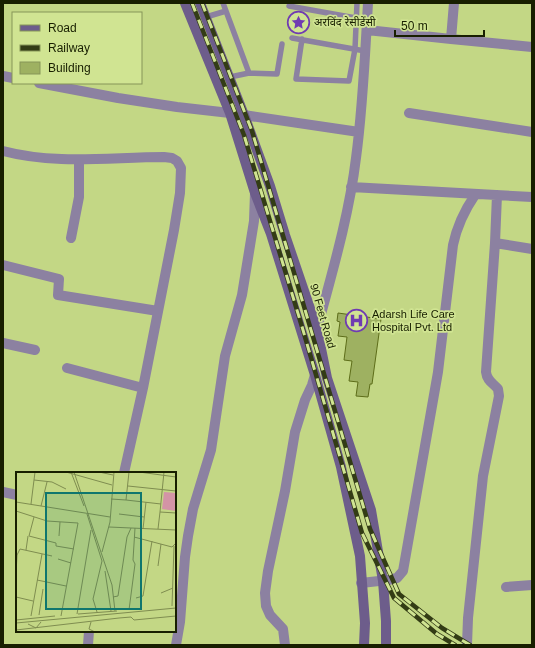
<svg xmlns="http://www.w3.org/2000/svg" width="535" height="648" font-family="Helvetica,'Noto Sans Devanagari',sans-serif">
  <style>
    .building { fill: #9eb161; stroke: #5d6d19 }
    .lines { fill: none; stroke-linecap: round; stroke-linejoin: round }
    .lane { stroke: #8c81a1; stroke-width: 5.5 }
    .street { stroke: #8c81a1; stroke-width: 10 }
    .secondary { stroke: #6d5d8b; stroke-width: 10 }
    .rail-casing { stroke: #333c15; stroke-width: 4.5 }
    .rail { stroke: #d0e492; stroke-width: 3; stroke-dasharray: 9; stroke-linecap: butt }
    .labels { text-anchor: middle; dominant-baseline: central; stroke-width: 3.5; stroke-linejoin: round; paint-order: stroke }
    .poi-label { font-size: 11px; fill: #181f00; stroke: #d0e492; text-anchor: start }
    .street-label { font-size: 11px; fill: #181f00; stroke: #d0e492 }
    .inset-road { fill: none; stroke: #7f8d50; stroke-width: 1 }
    .view { fill: #0f766e; fill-opacity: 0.15; stroke: #0f766e; stroke-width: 2 }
    .inset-edge { fill: none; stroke: #181f00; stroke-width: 2 }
  </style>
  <rect width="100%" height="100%" fill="#c3d785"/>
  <path class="building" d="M338,313L381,319L372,384H370L368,397L356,396L358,382L349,381L352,361L344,360L347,337L338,336L340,322L337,321Z"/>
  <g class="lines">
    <path class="lane" d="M223,3L249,73L277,74L282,44
      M289,6L367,20
      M206,17L226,11
      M292,38L365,51
      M302,39L296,79L349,81L355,49L357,3
      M230,77L249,73"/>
    <path class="street" d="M454,3L451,39L532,47
      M367,30L451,39
      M3,76L13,78
      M39,83L118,98L177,107L230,113L359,132
      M409,113L532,132
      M3,151C56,165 110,157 164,157L172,158L177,161L181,168L180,193L174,230L143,388L124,473
      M351,187L532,197
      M71,238L79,197V160
      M495,243L532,249
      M3,265L59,279L58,295L158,311
      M317,329C332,273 349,216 356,158C363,106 365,55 368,3
      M3,343L35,350
      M67,368L143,388
      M3,492L17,495
      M361,583L388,580L397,578L403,571L438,372L453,245C457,226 464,211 475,195
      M506,587L532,585
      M88,645L89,631
      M176,645L180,622L185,557L188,536L193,509L211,450L225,356L242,295L254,221L255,193
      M285,645L283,629L270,615L266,606L265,593L268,571L285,491L295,432L305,400L312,385L315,375
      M467,645L468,618L483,476L499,396L498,389C493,383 487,381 486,372L495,243L497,195"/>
    <path class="secondary" d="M185,3L230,113L255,193L271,234L315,375L341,467L360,556L365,623L364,645
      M200,3L244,115L270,186L285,235L317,329L327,378L371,510L383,581L386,621V645"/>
    <defs>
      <path id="rail" d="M192,3L244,135L303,330L362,533L394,598L437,634L455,645
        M202,3L252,131L370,529L399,594L442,628L470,645"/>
    </defs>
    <use href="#rail" class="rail-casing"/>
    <use href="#rail" class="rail"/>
  </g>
  <defs>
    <symbol id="sight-ring" viewBox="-11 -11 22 22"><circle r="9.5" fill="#d0e492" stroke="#703bb2" stroke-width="1.5"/><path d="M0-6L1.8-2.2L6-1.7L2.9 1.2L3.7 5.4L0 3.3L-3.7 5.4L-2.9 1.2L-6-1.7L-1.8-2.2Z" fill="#703bb2"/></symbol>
    <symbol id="hospital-ring" viewBox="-11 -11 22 22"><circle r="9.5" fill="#d0e492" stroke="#703bb2" stroke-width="1.5"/><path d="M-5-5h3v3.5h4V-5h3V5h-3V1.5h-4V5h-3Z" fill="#703bb2"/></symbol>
  </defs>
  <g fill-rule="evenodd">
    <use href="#sight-ring" x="286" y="10" width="25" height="25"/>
    <use href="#hospital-ring" x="344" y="308" width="25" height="25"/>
  </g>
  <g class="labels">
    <g class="poi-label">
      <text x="314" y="22">अरविंद रेसीडेंसी</text>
      <text x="372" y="314">Adarsh Life Care<tspan x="372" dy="13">Hospital Pvt. Ltd</tspan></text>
    </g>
    <g class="street-label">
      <text transform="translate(323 316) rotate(74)">90 Feet Road</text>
    </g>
  </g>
  <g transform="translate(16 472)">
    <rect width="160" height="160" fill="#c3d785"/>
    <path d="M148,20L160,21V39L146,37Z" fill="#d394a6"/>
    <path class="inset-road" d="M50,0L96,13M55,0L68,34M58,0L96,113L99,139M83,0L97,3M113,0L110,28L145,32M123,0L160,5M148,0L144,40L160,41M18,8L36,10L50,17M112,14L160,19M95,27L110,28M0,30L94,45M15,32L19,0M25,34L31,10M0,39L31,49L62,51L45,144M71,42L86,89M103,42L128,45M18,45L13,64L40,71V74L58,77M93,55L160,58M127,57L130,30M142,57L144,40M43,64L44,50M118,65L156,75L160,71M10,78L12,64M86,80L94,50L98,0M42,87L55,91M142,94L145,72M89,99L95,139M0,102L1,83L4,77L36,84M21,108L50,114M145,121L157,116M0,125L17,129M97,125L102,124L111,65L115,56M120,126L127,124L136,69M156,134L158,74M113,138L119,92L117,88L119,56M81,140L77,127L86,89M61,142L75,58M62,142L101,139M23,143L27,117M15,144L26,82M0,148L39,144M75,150L73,157L79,160M0,151L160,136M12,152L20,156L25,150M0,158L103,146L115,145L118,148L160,144"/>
    <path class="view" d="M30,21H125V137H30Z"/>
    <rect width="160" height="160" class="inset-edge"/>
  </g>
  <rect width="535" height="648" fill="none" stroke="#181f00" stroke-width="8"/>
  <rect x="12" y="12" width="130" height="72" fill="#d0e492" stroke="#869558"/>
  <rect x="20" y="25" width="20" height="6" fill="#6d5d8b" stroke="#869558"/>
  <text x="48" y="32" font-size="12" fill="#181f00">Road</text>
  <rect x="20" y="45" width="20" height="6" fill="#333c15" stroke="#869558"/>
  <text x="48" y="52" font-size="12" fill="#181f00">Railway</text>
  <rect x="20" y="62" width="20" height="12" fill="#9eb161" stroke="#869558"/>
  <text x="48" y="72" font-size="12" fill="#181f00">Building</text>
  <path d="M395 30v6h89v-6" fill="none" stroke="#181f00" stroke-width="2"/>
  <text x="401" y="30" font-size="12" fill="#181f00" stroke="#d0e492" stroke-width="3" paint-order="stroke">50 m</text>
</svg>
